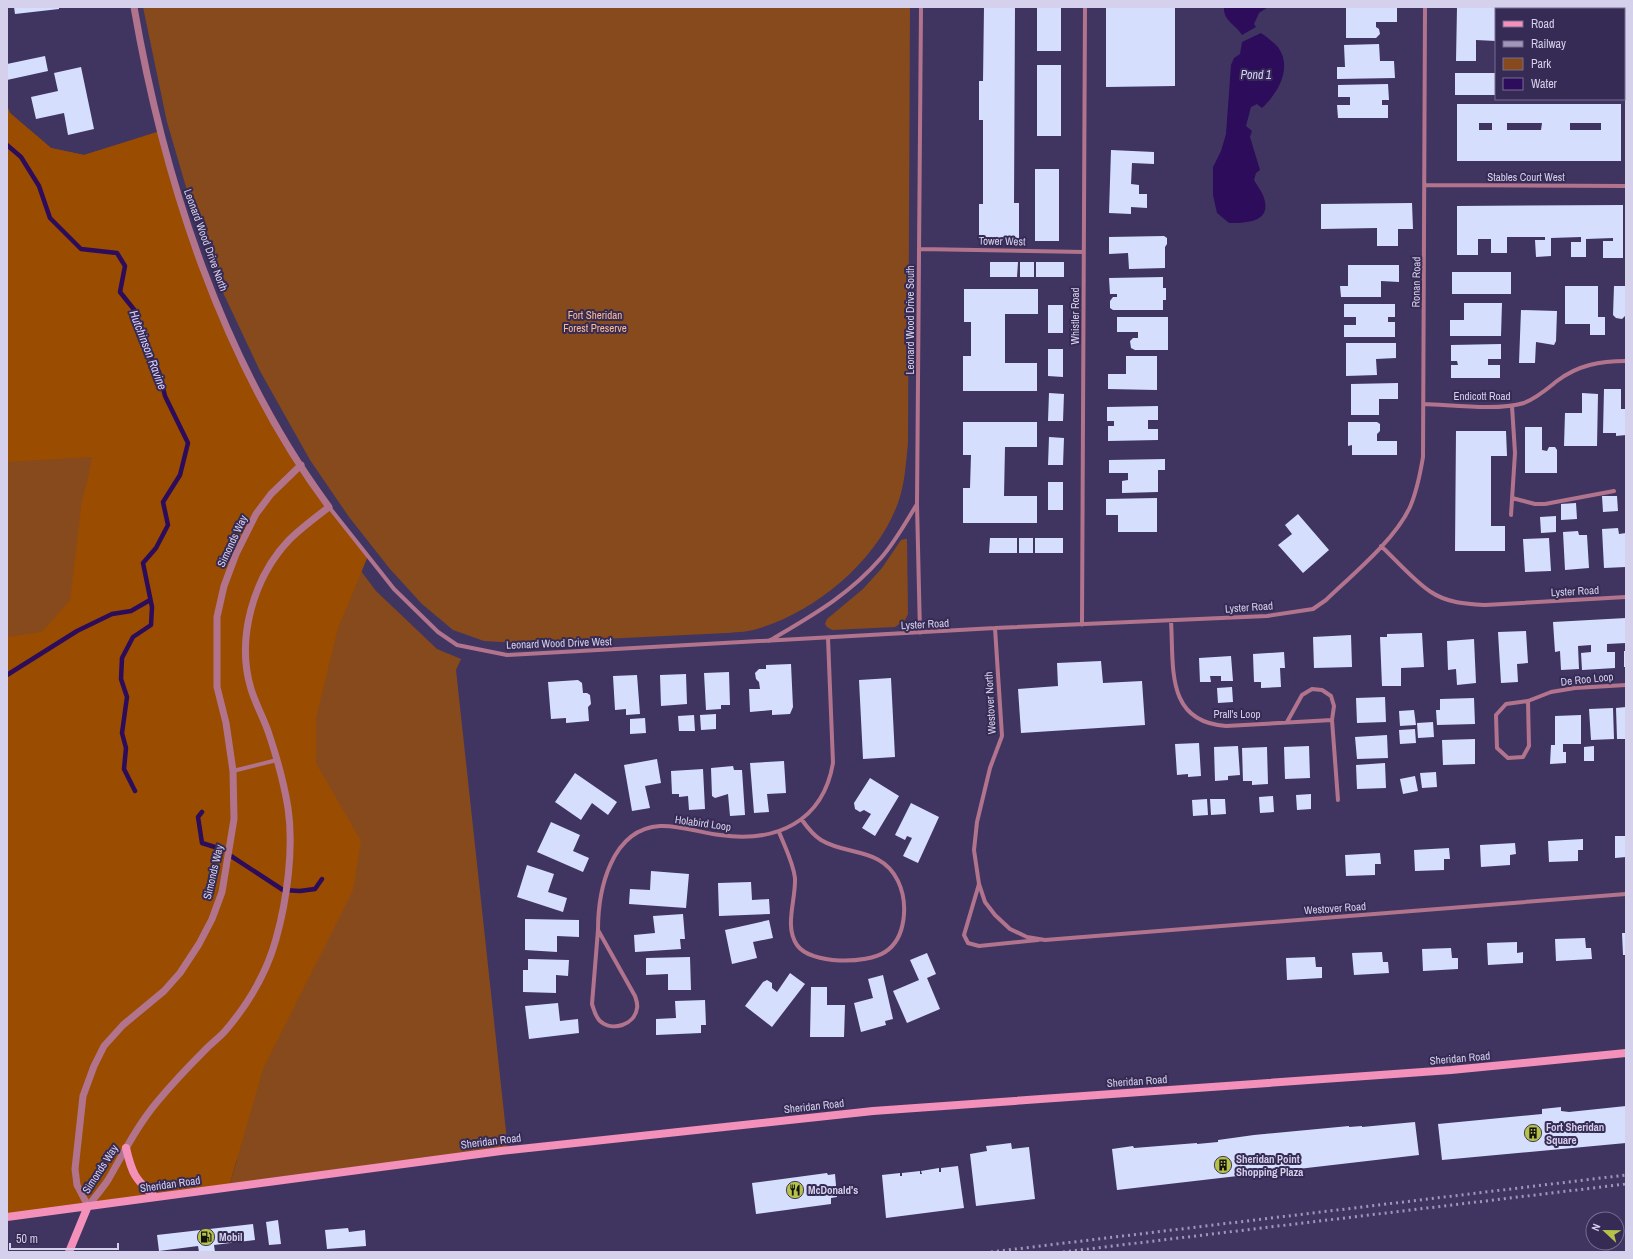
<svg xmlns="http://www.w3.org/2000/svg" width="1633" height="1259" font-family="'Archivo Narrow',sans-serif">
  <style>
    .green { fill: #874a1c }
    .forest { fill: #9a4c00 }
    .water { fill: #2c0c5b }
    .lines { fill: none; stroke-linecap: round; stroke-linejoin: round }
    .stream { stroke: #2c0c5b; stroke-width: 4.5 }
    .building { fill: #d6defe; fill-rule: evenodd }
    .minor { stroke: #b2748d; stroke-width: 4 }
    .tertiary { stroke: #b2748d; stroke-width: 7 }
    .secondary { stroke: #f391ba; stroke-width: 8 }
    .rail { stroke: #9f97b9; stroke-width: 3; stroke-dasharray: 2 4; stroke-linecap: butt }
    .labels { text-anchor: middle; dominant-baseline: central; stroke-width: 4; stroke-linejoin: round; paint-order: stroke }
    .street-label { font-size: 11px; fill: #d5d0eb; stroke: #362b55 }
    .park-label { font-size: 11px; fill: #fbba8f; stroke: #362b55 }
    .poi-label { font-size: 11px; font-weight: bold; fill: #d5d0eb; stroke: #362b55; text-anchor: start }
    .water-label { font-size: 12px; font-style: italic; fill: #d9d0fd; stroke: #362b55 }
  </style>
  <rect width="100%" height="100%" fill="#403561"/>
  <path class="green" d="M143,7H910L908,443C906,462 905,482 899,500C879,559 818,610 760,628C750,632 737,632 727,633L519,643L484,641L453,630L422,604L390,569L349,517L310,460L260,371L219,284L191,204L167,122Z
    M7,106L10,113L51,148L84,155L137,139L157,206L361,571L376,591L437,649L461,659L456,670L508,1150L229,1187L237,1160L7,1193Z
    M905,539H907L908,614L905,620L895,627L832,630L827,627L825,624L827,619L863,589L882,568L901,540Z"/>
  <path class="forest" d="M7,106L10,113L51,148L84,155L160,131L178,196L230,335L277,428L311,482L368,556L338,628L316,718V763L361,841L353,890L263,1069L229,1187L7,1217V637L42,632L70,600L82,500L88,479L92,457L7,462Z"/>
  <path class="water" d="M1224,7H1268L1259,13L1254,24L1256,27L1242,35C1235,24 1223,21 1224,7Z
    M1261,33C1267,37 1273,42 1278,47C1293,68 1278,93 1262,108L1257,104L1251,107L1246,126L1252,131L1250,137L1260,170L1256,173L1254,180C1258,187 1264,194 1265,202C1269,223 1244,223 1229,223L1217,213L1213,195V167L1221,151L1226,134L1231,65L1234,58L1240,54L1242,42Z"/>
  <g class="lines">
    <path class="stream" d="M7,145L21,157L39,186L50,218L81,249L117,253L125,266L120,292L136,312L142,341L159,372L165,396L188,443L180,475L163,502L168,525L156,548L143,563L152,607L151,625L133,637L122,658L121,679L127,697L122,733L126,748L124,769L135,791
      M7,675L77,631L112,614L131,611L150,600
      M202,812L198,817L202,843L218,848
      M228,854L283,890L300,891L315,889L322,879"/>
  </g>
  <path class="building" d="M14,7H59V9L15,14Z
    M984,7H1015L1014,203H1019V242H979V204H983V120H979V81H983Z
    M1037,7H1061V51H1037Z
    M1106,7H1175V86L1106,87Z
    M1346,7H1397V22H1376V27L1379,29L1380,34L1376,38H1346Z
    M1457,7H1622V9H1496V41L1476,40V61H1456Z
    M1379,44L1380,61H1394L1395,78L1337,79V67H1345L1344,45Z
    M45,56L48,71L7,80V64Z
    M1037,65H1061V136H1037Z
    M81,67L94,129L68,135L64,113L36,119L31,97L58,91L54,73Z
    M1455,73H1496V95H1455Z
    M1388,84L1389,100H1382V105H1388V118H1338L1337,105H1350V97H1338V85Z
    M1457,104H1621V161H1457ZM1479,123H1492V130H1479ZM1507,123H1542L1541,130H1507ZM1570,123H1601V130H1570Z
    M1111,150L1154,152V164L1132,163L1131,184L1139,185V194H1147V208L1131,207V214L1109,213Z
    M1035,169H1059V241H1035Z
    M1412,203L1413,229H1398V246H1377V228L1321,229V204Z
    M1623,205V258H1603V241H1613V238L1586,239V257H1571V242H1581V237L1551,238V256L1536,257L1535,240H1545V237H1507V253H1491V239H1478V255H1457V206Z
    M1164,236L1167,238V244L1165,247V268L1129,269L1128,253L1109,254V237Z
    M990,262H1018L1017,277H990Z
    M1020,262H1034V277H1020Z
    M1036,262H1064V277H1036Z
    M1348,265H1399V282L1381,281V297H1341L1340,286H1348Z
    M1452,272H1511V294H1452Z
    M1163,277V288H1166V300H1163V310H1113L1110,308V301L1113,297H1117V294H1110L1109,278Z
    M1565,286H1598V317H1605V335H1590V324H1565Z
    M1614,286H1626V315L1622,319L1616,318L1613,315Z
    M964,289H1038V314H1005V363H1037V391H963V356H971V322H964Z
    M1464,303H1502L1501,336H1450V320H1464Z
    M1344,304H1395V317H1388V322H1395V337H1344V325H1356V317H1344Z
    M1048,305H1063V333H1048Z
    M1521,310L1557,311L1556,341L1554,345L1536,342L1535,363H1519Z
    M1117,317H1168V350H1135L1131,348L1130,341L1133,338H1138V332H1117Z
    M1346,343H1396V358L1376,359L1377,375L1346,376Z
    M1501,344V359H1488V365H1500V378H1451V365H1458L1457,361H1451V345Z
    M1048,349H1063V377L1048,376Z
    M1126,356H1157V390L1108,389V374H1126Z
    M1398,383V399H1379V415H1351V384Z
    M1604,389H1621V409H1626V435L1616,436V433H1603Z
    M1049,393L1064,394L1063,421H1048Z
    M1582,393L1598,394L1597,446H1564L1565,413H1582Z
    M1158,406V420H1148V429H1158V440L1108,441V426H1114V421H1107V407Z
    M963,422H1037V447H1005L1004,496H1037V523H963V488H970L971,455H963Z
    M1348,422H1377L1380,424V431L1377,434V441H1397V455H1352V445L1348,446Z
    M1525,427H1542V450L1547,451L1549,447H1555L1557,450V473H1525Z
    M1456,431H1506L1507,456H1491V526H1505V551H1455Z
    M1049,437L1064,438L1063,465H1048Z
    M1165,459V470H1158V492L1122,493V481L1128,480V473H1109V460Z
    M1048,482H1063V510H1048Z
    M1602,496H1617L1618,511L1603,512Z
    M1157,498V532H1118V515H1106V499Z
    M1576,503L1577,519L1561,520V504Z
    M1298,514L1329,550L1303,573L1278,545L1292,534L1285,525Z
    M1556,516V532L1541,533L1540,517Z
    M1618,528L1619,534L1626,533V567L1604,568L1602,529Z
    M1578,531L1579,535H1587L1589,568L1565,570L1563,532Z
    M990,538H1017V553H989Z
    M1019,538H1033V553H1019Z
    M1035,538H1063V553H1035Z
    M1549,538L1551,571L1525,572L1523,539Z
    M1626,618V643L1607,644V652H1615V668L1582,670L1581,653L1591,652V645L1578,646L1579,669L1561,670L1560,651L1555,652L1553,622Z
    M1526,631L1528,663L1517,664L1518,682L1501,683L1498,632Z
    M1422,633L1424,667L1401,668V686H1382L1380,637H1387V634Z
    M1351,635L1352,667L1314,668L1313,637Z
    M1474,639L1476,683L1457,685L1456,669L1448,670L1447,641Z
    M1624,651H1626V667H1624Z
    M1284,652L1285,668H1280L1281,687L1261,688V682H1254L1253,654Z
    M1231,656L1233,681H1221V676H1210L1211,682H1200L1199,658Z
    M1101,661L1103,683L1142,681L1145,725L1021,733L1018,689L1058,686L1057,663Z
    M791,664L793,707L790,714L772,715V710L750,712L749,689H760L759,682L756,679L755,673L759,669H766V665Z
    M729,672L730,705H721V709L706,710L704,673Z
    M686,674L687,704L661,706L660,675Z
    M637,675L640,714L626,715V709L615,710L613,676Z
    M891,678L895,757L863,759L859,680Z
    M578,680L582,683L583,693H587L590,695L591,704L588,707L589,721L566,723V718L551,719L548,682Z
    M1232,687L1233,702L1218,703L1217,688Z
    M1385,697L1386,722L1357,723L1356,698Z
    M1474,698L1475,724L1437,725L1436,710H1440V699Z
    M1626,707V739H1617L1616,708Z
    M1613,708L1614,739L1591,740L1589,709Z
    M1414,710L1416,725L1400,726L1399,711Z
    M716,714V729L701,730L700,715Z
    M694,715L695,731H679L678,716Z
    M1581,715V744H1563V752H1566V763L1550,764L1551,745H1555V716Z
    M645,718L646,733L630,734V719Z
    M1433,722L1434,737L1418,738L1417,723Z
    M1415,729L1416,743L1400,744L1399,730Z
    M1387,735L1388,758L1357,759L1355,737Z
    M1475,739V764L1443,765L1442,740Z
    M1199,743L1201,776L1188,777V774L1177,775L1175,744Z
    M1238,746L1240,775L1228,776V780L1215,781L1214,747Z
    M1309,746L1310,778L1285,779L1284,747Z
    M1594,746V761H1584V747Z
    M1267,747L1268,784L1252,785V781H1243L1242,748Z
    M657,759L661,783L645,786L650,808L632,811L624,765Z
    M784,761L786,793L767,794L769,812L754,813L750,763Z
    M1385,763L1386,788L1357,789L1356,765Z
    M733,766L734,770H742L745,815L730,816L728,794L715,798L712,796L711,768Z
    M703,769L705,809L689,810L688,796L679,797V794H672L671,771Z
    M1436,772L1437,787L1422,788L1420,773Z
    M575,773L617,802L608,815L592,803L581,820L555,802Z
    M1415,776L1418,791L1403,794L1400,779Z
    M870,778L899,796L875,836L862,828L871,814L864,810L860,812L855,809L854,803Z
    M1311,794V809L1297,810L1296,795Z
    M1273,796L1274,812L1260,813L1259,797Z
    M1207,799L1208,815L1193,816L1192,800Z
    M1210,799H1225L1226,814L1211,815Z
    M911,803L939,817L918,863L903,856L912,838L907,836L905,840L895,835Z
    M551,822L580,835L573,851L589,858L583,872L537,852Z
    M1615,836H1626V857L1615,858Z
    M1583,839V850H1578V861L1549,862L1548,841Z
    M1515,843L1516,854L1510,855V865L1481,867L1480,845Z
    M1449,848L1450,859H1444V870L1415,871L1414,850Z
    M1380,853L1381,864H1375V875L1346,876L1345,855Z
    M527,865L554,874L548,892L567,898L563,912L517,897Z
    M651,871L689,874L686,908L629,904L630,889L650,890Z
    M751,882L752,900L769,899L770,914L719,916L718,883Z
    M683,914L685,939H680L681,949L635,952L634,935L655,933L653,916Z
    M525,919L579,920V937L557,936V952L525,950Z
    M769,920L773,938L753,942L757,958L732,964L725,930Z
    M1622,933H1626V955H1623Z
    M1585,938L1586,948H1591L1592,959L1556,961L1555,939Z
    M1517,942V953L1523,952V963L1488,965L1487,943Z
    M1451,948L1452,958H1458V969L1423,971L1422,949Z
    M1382,952L1383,962H1388L1389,973L1354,975L1352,953Z
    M927,953L936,974L927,978L940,1009L907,1023L893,991L919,980L910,960Z
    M690,957L691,990H668V974L646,975V958Z
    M1315,957L1316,967H1322V978L1287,980L1286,958Z
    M528,959L569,960L568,976L556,975V993L523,992V970H528Z
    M790,973L805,984L772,1027L745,1006L763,982L767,980L772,983V988L777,992Z
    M883,975L893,1019L885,1021L886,1025L861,1032L854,1003L873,998L868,979Z
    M811,987H827V1005H845L844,1037H810Z
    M705,1000L706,1025H701V1033L656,1035V1019L676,1018L675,1001Z
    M558,1003L560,1021L578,1019L579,1033L529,1039L525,1006Z
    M1626,1106V1143L1442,1160L1438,1124L1542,1114V1109L1561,1107V1111L1569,1112Z
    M1415,1122L1419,1155L1117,1190L1112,1149L1133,1146L1134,1148L1197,1143V1144L1218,1142V1140L1254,1135L1349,1126V1127L1362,1126V1127Z
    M1011,1143L1012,1149L1029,1147L1035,1199L976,1206L970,1154L987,1151L986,1146Z
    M958,1166L964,1208L886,1218L882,1175L900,1173V1176H902V1173L920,1171V1174H922L921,1171L939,1168V1172H941V1168Z
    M827,1173L828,1175L835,1174L837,1197L831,1198V1204L756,1214L752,1183Z
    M278,1220L281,1244L269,1245L266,1222Z
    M253,1224L255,1240L214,1245L215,1252H199L198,1246L159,1251L157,1235Z
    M348,1228L349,1232L365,1230L366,1246L327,1249L325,1230Z"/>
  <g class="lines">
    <path class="minor" d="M1425,185L1626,186
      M920,249L1084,252
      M1424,404C1453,405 1497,411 1524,403C1537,398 1547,389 1557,381C1578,365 1600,361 1626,361
      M1512,498L1535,504H1545L1614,491
      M329,507L394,589L438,632L457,645L507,655L995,628L1267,616L1313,609L1326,600C1352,575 1395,540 1410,507C1417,491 1420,475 1423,457L1425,7
      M1511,515L1515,453L1512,406
      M1381,546C1395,559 1416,583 1431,592C1447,603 1467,604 1485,605L1626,597
      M1171,621C1174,667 1165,722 1226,726L1332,720L1338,800
      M1082,625L1085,7
      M995,628L1002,736L990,768L977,822L974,850L979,884L985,902L995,915L1010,929L1027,937L1045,940L1626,894
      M920,633L917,504L921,7
      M769,641C811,616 848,596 881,558C895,542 906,522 917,504
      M1528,701L1529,746L1523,757L1508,758L1497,748L1496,715L1506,704L1528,701L1551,692L1575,688L1626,685
      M1287,722L1302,695L1312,689L1322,690L1331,696L1334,706L1332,720
      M233,771L277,760
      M779,832C785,847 793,862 795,878C796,900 784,926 797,945C811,965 867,964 885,952C907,938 908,902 898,881C882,847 847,856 821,840C813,835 807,827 802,820
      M979,884L964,935L968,943L979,946L1038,940
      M598,930C598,890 611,829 660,826C680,825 701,833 720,835C776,843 823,822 833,763L828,638
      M598,930L635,996C636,999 638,1004 637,1008C635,1025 612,1032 600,1021C595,1016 594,1010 592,1004Z"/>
    <path class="tertiary" d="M134,7C164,181 223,364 329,507C316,517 301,528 289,540C253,578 236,639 251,689C256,705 264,719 269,734C277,758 284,783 288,808C294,848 287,900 276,939C267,972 248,1004 226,1030C220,1037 212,1043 206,1049C189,1066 172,1084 157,1102C137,1126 123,1154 108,1180C102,1189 95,1197 88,1206L77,1185L75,1169L83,1096L94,1066L104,1046L123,1025L164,991L180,973L199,944L212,919L222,892L234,819L233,771L226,723L217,687V617L224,586L236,554L256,514L271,494L301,465"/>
    <path class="secondary" d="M126,1148C132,1174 135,1179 155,1197
      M7,1217L501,1151L873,1111L1451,1070L1626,1053
      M69,1252L88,1206"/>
    <path class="rail" d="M991,1252L1626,1175
      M1063,1252L1626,1184"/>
  </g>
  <defs>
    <symbol id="building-disc" viewBox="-11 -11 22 22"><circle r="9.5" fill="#b6c148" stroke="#362b55"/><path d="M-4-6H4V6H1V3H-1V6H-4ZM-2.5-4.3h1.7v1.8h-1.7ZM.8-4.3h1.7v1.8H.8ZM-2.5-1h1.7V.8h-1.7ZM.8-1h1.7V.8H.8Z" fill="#111"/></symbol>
    <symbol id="restaurant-disc" viewBox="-11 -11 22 22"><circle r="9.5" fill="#b6c148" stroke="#362b55"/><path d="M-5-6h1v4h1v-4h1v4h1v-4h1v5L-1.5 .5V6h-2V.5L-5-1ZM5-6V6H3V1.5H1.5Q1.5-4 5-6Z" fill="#111"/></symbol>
    <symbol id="fuel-disc" viewBox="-11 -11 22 22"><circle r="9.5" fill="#b6c148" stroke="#362b55"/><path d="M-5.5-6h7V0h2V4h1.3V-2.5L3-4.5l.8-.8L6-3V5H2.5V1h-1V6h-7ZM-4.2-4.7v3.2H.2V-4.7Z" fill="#111"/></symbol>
  </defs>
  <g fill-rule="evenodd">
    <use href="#building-disc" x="1523" y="1123" width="20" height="20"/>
    <use href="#building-disc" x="1213" y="1155" width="20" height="20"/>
    <use href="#restaurant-disc" x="785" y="1180" width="20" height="20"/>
    <use href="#fuel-disc" x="196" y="1227" width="20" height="20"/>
  </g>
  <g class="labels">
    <g class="street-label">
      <text x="1526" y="177">Stables Court West</text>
      <text transform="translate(206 240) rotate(70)">Leonard Wood Drive North</text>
      <text transform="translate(1002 241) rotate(1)">Tower West</text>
      <text transform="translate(1416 282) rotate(-89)">Ronan Road</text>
      <text transform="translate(1075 316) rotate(-90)">Whistler Road</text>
      <text transform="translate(910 320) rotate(-90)">Leonard Wood Drive South</text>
      <text x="1482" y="396">Endicott Road</text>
      <text transform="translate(232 541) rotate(-65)">Simonds Way</text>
      <text transform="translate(1575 591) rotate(-3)">Lyster Road</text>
      <text transform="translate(1249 607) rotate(-4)">Lyster Road</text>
      <text transform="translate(925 624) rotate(-3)">Lyster Road</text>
      <text transform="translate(559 643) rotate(-2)">Leonard Wood Drive West</text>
      <text transform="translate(1587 679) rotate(-6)">De Roo Loop</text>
      <text transform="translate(990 703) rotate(-93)">Westover North</text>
      <text x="1237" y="714">Prall's Loop</text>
      <text transform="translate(703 823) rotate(8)">Holabird Loop</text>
      <text transform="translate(213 872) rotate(-77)">Simonds Way</text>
      <text transform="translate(1335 908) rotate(-4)">Westover Road</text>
      <text transform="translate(1460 1058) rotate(-5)">Sheridan Road</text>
      <text transform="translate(1137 1081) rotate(-4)">Sheridan Road</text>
      <text transform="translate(814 1106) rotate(-6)">Sheridan Road</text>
      <text transform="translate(491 1141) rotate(-7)">Sheridan Road</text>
      <text transform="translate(100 1169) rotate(-57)">Simonds Way</text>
      <text transform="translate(170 1184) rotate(-8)">Sheridan Road</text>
    </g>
    <g class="park-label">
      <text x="595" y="315">Fort Sheridan<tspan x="595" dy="13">Forest Preserve</tspan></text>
    </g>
    <g class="poi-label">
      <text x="1546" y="1127">Fort Sheridan<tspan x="1546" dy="13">Square</tspan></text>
      <text x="1236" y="1159">Sheridan Point<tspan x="1236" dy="13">Shopping Plaza</tspan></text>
      <text x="808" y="1190">McDonald's</text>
      <text x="219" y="1237">Mobil</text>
    </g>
    <g class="water-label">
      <text x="1256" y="75">Pond 1</text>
      <text transform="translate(148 350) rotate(69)">Hutchinson Ravine</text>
    </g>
  </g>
  <rect width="1633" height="1259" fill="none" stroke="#d5d0eb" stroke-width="16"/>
  <rect x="1495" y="8" width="130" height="92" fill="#362b55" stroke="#766d91"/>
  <rect x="1503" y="21" width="20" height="6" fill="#f391ba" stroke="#766d91"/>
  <text x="1531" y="28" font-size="12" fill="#d5d0eb">Road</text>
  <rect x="1503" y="41" width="20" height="6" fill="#9f97b9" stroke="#766d91"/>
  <text x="1531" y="48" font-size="12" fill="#d5d0eb">Railway</text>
  <rect x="1503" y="58" width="20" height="12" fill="#874a1c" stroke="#766d91"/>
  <text x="1531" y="68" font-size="12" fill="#d5d0eb">Park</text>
  <rect x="1503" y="78" width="20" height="12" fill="#2c0c5b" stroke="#766d91"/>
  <text x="1531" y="88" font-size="12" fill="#d5d0eb">Water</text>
  <g transform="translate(1605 1231) rotate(292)"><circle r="19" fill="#362b55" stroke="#766d91"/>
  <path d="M0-3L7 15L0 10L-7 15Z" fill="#b6c148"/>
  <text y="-6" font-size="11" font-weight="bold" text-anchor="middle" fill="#d5d0eb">N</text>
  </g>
  <path d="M10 1243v6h108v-6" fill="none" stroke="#d5d0eb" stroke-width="2"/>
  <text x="16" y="1243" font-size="12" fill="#d5d0eb" stroke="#362b55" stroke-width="3" paint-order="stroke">50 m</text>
</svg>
